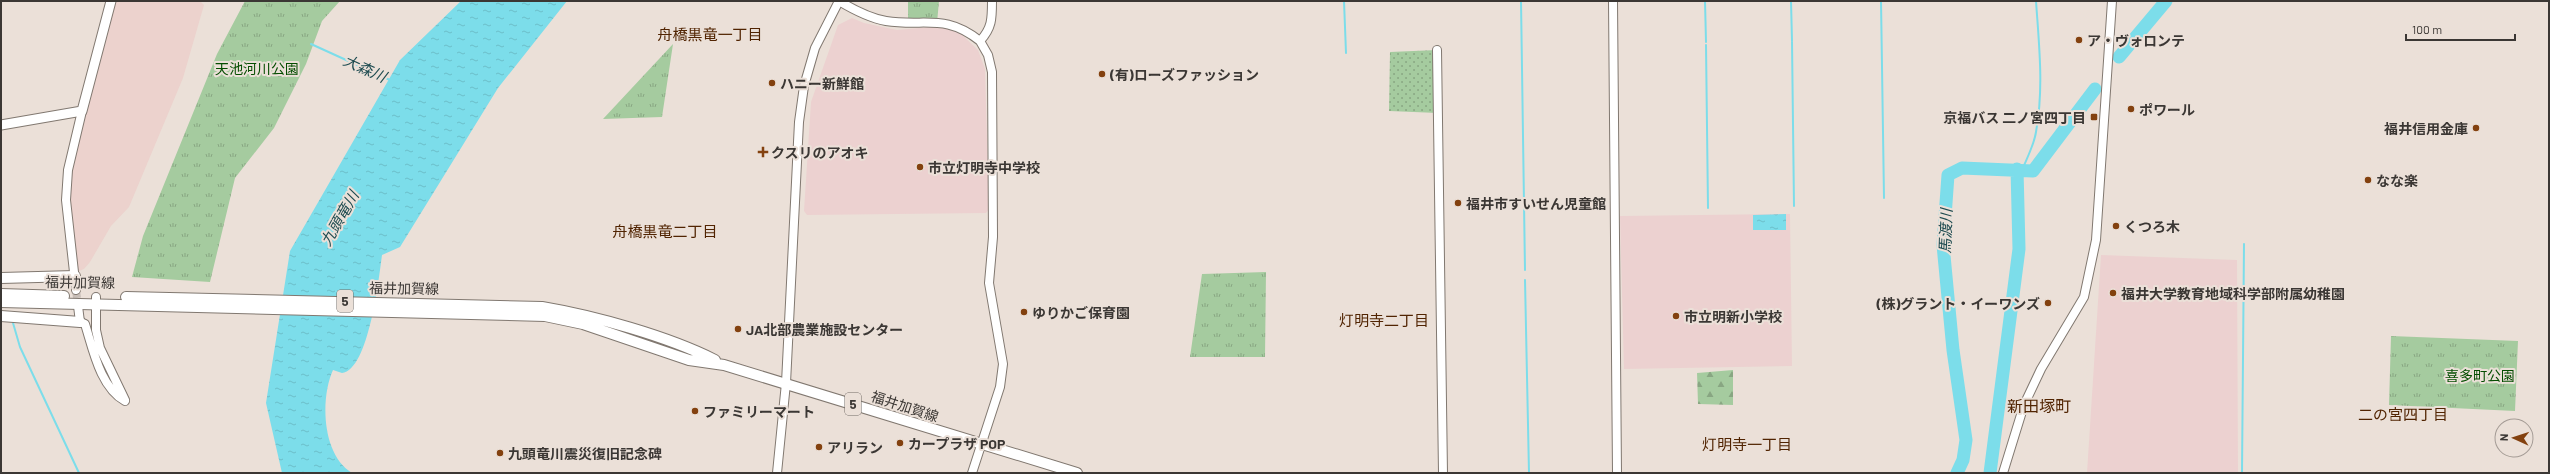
<svg xmlns="http://www.w3.org/2000/svg" width="2550" height="474" font-family="Barlow,'Noto Sans JP',sans-serif">
  <style>
    .industrial { fill: #ecd2cd }
    .education { fill: #ecd1d0 }
    .grass { fill: url(#grass-dots) }
    .forest { fill: url(#forest-firs) }
    .park { fill: url(#park-tufts) }
    .water { fill: url(#water-ripples) }
    .lines { fill: none; stroke-linecap: round; stroke-linejoin: round }
    .stream { stroke: #7cddea; stroke-width: 2 }
    .river { stroke: #7cddea; stroke-width: 13 }
    .tertiary-tunnel { stroke: #c8beb7; stroke-width: 8; stroke-dasharray: 8 4; stroke-linecap: butt }
    .tertiary-casing { stroke: #817870; stroke-width: 10 }
    .secondary-casing { stroke: #817870; stroke-width: 11 }
    .primary-casing { stroke: #817870; stroke-width: 12 }
    .tertiary { stroke: #fff; stroke-width: 8 }
    .secondary { stroke: #fff; stroke-width: 9 }
    .primary { stroke: #fff; stroke-width: 10 }
    .poi-dot { fill: #83410f; stroke: #ebe0d8; stroke-width: 1.5 }
    .labels { text-anchor: middle; dominant-baseline: central; stroke-width: 4; stroke-linejoin: round; paint-order: stroke }
    .shield { fill: #ebe0d8; stroke: #706a65; stroke-width: 1 }
    .shield-label { font-size: 13px; font-weight: bold; fill: #3b3734 }
    .poi-label { font-size: 14px; font-weight: bold; fill: #3b3734; stroke: #ebe0d8; text-anchor: start }
    .park-label { font-size: 14px; fill: #044d00; stroke: #ebe0d8 }
    .street-label { font-size: 14px; fill: #3b3734; stroke: #ebe0d8 }
    .neighbourhood-label { font-size: 15px; fill: #512402; stroke: #ebe0d8 }
    .water-label { font-size: 15px; font-style: italic; fill: #1e4b50; stroke: #ebe0d8 }
    .quarter-label { font-size: 16px; fill: #512402; stroke: #ebe0d8 }
  </style>
  <defs>
    <pattern id="grass-dots" width="8" height="8" patternUnits="userSpaceOnUse"><rect width="8" height="8" fill="#a5cb9f"/><path d="M2 2h.1M6 6h.1" fill="none" stroke="#88a682" stroke-width="1.8" stroke-linecap="round"/></pattern>
    <pattern id="forest-firs" width="22" height="20" patternUnits="userSpaceOnUse"><rect width="22" height="20" fill="#a5cb9f"/><path d="M5 1l3.5 6h-7zM16 11l3.5 6h-7z" fill="#88a682"/></pattern>
    <pattern id="park-tufts" width="24" height="20" patternUnits="userSpaceOnUse"><rect width="24" height="20" fill="#a5cb9f"/><path d="M3 7l-1-3M5 7V3M7 7l1-3M15 17l-1-3M17 17v-4M19 17l1-3" fill="none" stroke="#88a682"/></pattern>
    <pattern id="water-ripples" width="26" height="14" patternUnits="userSpaceOnUse"><rect width="26" height="14" fill="#7cddea"/><path d="M2 4q2-2 4 0t4 0M15 11q2-2 4 0t4 0" fill="none" stroke="#6cbec9"/></pattern>
  </defs>
  <rect width="100%" height="100%" fill="#ebe0d8"/>
  <path class="industrial" d="M116,1H200L204,5L183,78L129,207L111,226L90,262L84,269L79,271L77,270L70,211L71,175L76,146Z"/>
  <path class="education" d="M852,18L864,23L897,30L940,26L958,31L978,50L985,69L989,209L986,213L807,215L804,211L811,102L838,25Z
    M1790,214L1792,366L1624,369L1620,216Z
    M2101,255L2237,260L2238,473H2087Z"/>
  <path class="grass" d="M1437,50L1438,113L1389,111L1390,52Z"/>
  <path class="forest" d="M1733,370V405L1698,404L1697,373Z"/>
  <path class="park" d="M245,1H340L322,21L306,64L274,128L235,178L210,282L132,277L143,236L217,54Z
    M908,1H939L937,23L908,19Z
    M673,44L662,117L603,119Z
    M1266,272L1265,357H1190L1202,274Z
    M2391,336L2518,341L2515,411L2389,405Z"/>
  <path class="water" d="M461,1H567L498,88L400,247L382,255C379,277 369,370 342,373L333,370C320,399 322,455 352,473H282L266,403L290,251L400,60Z
    M1786,214V230H1753V215Z"/>
  <g class="lines">
    <path class="stream" d="M1344,1L1346,53
      M1521,1L1525,270
      M1705,1L1706,42
      M1791,1L1792,41
      M1881,1L1884,198
      M1792,42L1794,206
      M311,44L390,80
      M1706,45L1708,208
      M2022,170C2027,158 2034,145 2036,132C2044,88 2039,45 2036,1
      M1525,280L1529,473
      M13,323L20,347L79,473
      M2242,473L2244,244"/>
    <path class="river" d="M2119,57L2166,1
      M1957,473L1963,460L1966,440L1953,350L1943,245L1948,175L1962,168L2033,171L2095,89
      M1990,473L2019,249L2017,169"/>
    <path class="tertiary-tunnel" d="M76,290L78,306"/>
    <defs>
      <path id="tertiary" d="M839,1C854,10 869,18 886,21C925,27 945,13 980,41
        M1613,1L1617,473
        M1437,50L1443,473
        M76,290L66,200L68,170L82,111
        M96,297V330L100,348L125,400
        M78,306L80,322L85,324C93,349 100,387 125,401
        M777,473L786,383L799,122L804,86L815,48L839,1
        M972,473L1000,387L1003,364L989,283L993,237L992,72L988,55L980,41C992,28 992,19 992,1
        M2003,473L2024,405L2041,369L2084,297L2096,240L2112,1"/>
      <path id="secondary" d="M1,125L82,111L111,1"/>
      <path id="primary" d="M1,278L75,276
        M1,294L64,296
        M126,297L542,307C595,316 667,336 715,360
        M1,302L545,316L583,324L689,360L724,365L1077,473
        M1,316L80,322"/>
    </defs>
    <use href="#tertiary" class="tertiary-casing"/>
    <use href="#secondary" class="secondary-casing"/>
    <use href="#primary" class="primary-casing"/>
    <use href="#tertiary" class="tertiary"/>
    <use href="#secondary" class="secondary"/>
    <use href="#primary" class="primary"/>
  </g>
  <g class="poi-dot">
    <circle cx="2079" cy="40" r="4"/>
    <circle cx="1102" cy="74" r="4"/>
    <circle cx="772" cy="83" r="4"/>
    <circle cx="2131" cy="109" r="4"/>
    <rect x="2090" y="113" width="8" height="8" rx="2"/>
    <circle cx="2476" cy="128" r="4"/>
    <path d="M761 146h4v4h4v4h-4v4h-4v-4h-4v-4h4z"/>
    <circle cx="920" cy="167" r="4"/>
    <circle cx="2368" cy="180" r="4"/>
    <circle cx="1458" cy="203" r="4"/>
    <circle cx="2116" cy="226" r="4"/>
    <circle cx="2113" cy="293" r="4"/>
    <circle cx="2048" cy="303" r="4"/>
    <circle cx="1024" cy="312" r="4"/>
    <circle cx="1676" cy="316" r="4"/>
    <circle cx="738" cy="329" r="4"/>
    <circle cx="695" cy="411" r="4"/>
    <circle cx="900" cy="443" r="4"/>
    <circle cx="819" cy="447" r="4"/>
    <circle cx="500" cy="453" r="4"/>
  </g>
  <g class="labels">
    <g class="shield">
      <rect x="337" y="290" width="16" height="22" rx="3"/>
      <rect x="845" y="393" width="16" height="22" rx="3"/>
    </g>
    <g class="shield-label">
      <text x="345" y="301">5</text>
      <text x="853" y="404">5</text>
    </g>
    <g class="poi-label">
      <text x="2087" y="40">ア・ヴォロンテ</text>
      <text x="1110" y="74">(有)ローズファッション</text>
      <text x="780" y="83">ハニー新鮮館</text>
      <text x="2139" y="109">ポワール</text>
      <text x="2086" y="117" text-anchor="end">京福バス 二ノ宮四丁目</text>
      <text x="2468" y="128" text-anchor="end">福井信用金庫</text>
      <text x="771" y="152">クスリのアオキ</text>
      <text x="928" y="167">市立灯明寺中学校</text>
      <text x="2376" y="180">なな楽</text>
      <text x="1466" y="203">福井市すいせん児童館</text>
      <text x="2124" y="226">くつろ木</text>
      <text x="2121" y="293">福井大学教育地域科学部附属幼稚園</text>
      <text x="2040" y="303" text-anchor="end">(株)グラント・イーワンズ</text>
      <text x="1032" y="312">ゆりかご保育園</text>
      <text x="1684" y="316">市立明新小学校</text>
      <text x="746" y="329">JA北部農業施設センター</text>
      <text x="703" y="411">ファミリーマート</text>
      <text x="908" y="443">カープラザ POP</text>
      <text x="827" y="447">アリラン</text>
      <text x="508" y="453">九頭竜川震災復旧記念碑</text>
    </g>
    <g class="park-label">
      <text x="257" y="68">天池河川公園</text>
      <text x="2480" y="375">喜多町公園</text>
    </g>
    <g class="street-label">
      <text transform="translate(80 282) rotate(1)">福井加賀線</text>
      <text transform="translate(404 288) rotate(1)">福井加賀線</text>
      <text transform="translate(905 406) rotate(18)">福井加賀線</text>
    </g>
    <g class="neighbourhood-label">
      <text x="710" y="34">舟橋黒竜一丁目</text>
      <text x="665" y="231">舟橋黒竜二丁目</text>
      <text x="1384" y="320">灯明寺二丁目</text>
      <text x="2403" y="414">二の宮四丁目</text>
      <text x="1747" y="444">灯明寺一丁目</text>
    </g>
    <g class="water-label">
      <text transform="translate(365 68) rotate(24)">大森川</text>
      <text transform="translate(339 218) rotate(-60)">九頭竜川</text>
      <text transform="translate(1945 231) rotate(-88)">馬渡川</text>
    </g>
    <g class="quarter-label">
      <text x="2039" y="405">新田塚町</text>
    </g>
  </g>
  <rect width="2550" height="474" fill="none" stroke="#3b3734" stroke-width="4"/>
  <g transform="translate(2514 438) rotate(273)"><circle r="19" fill="#ebe0d8" stroke="#a59c96"/>
  <path d="M0-3L7 15L0 10L-7 15Z" fill="#83410f"/>
  <text y="-6" font-size="11" font-weight="bold" text-anchor="middle" fill="#3b3734">N</text>
  </g>
  <path d="M2406 34v6h109v-6" fill="none" stroke="#3b3734" stroke-width="2"/>
  <text x="2412" y="34" font-size="12" fill="#3b3734" stroke="#ebe0d8" stroke-width="3" paint-order="stroke">100 m</text>
</svg>
